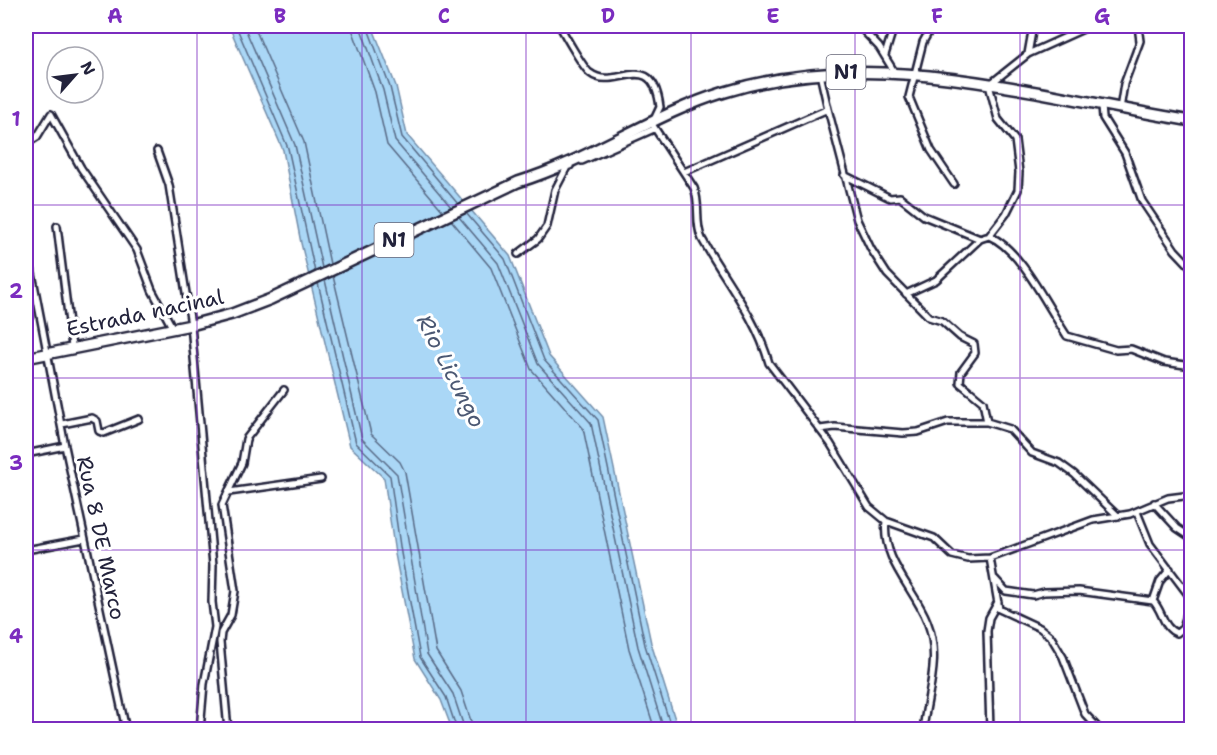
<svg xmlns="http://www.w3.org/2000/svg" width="1217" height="755" font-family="'Shantell Sans',sans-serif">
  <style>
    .water { fill: #aad7f6; stroke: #748fab; stroke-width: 1.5 }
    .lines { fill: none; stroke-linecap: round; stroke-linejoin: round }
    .shore { stroke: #586a86; stroke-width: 1.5 }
    .street-casing { stroke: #22223b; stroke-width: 10 }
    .highway-casing { stroke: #22223b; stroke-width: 14 }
    .street { stroke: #fff; stroke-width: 5 }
    .highway { stroke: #fff; stroke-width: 9 }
    .grid { fill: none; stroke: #7b2cbf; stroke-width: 1.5; stroke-opacity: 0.55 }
    .labels { text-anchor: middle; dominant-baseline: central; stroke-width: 6; stroke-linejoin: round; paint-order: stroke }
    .shield { fill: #fff; stroke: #646476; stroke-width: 1.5 }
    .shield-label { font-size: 20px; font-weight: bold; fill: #22223b }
    .street-label { font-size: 21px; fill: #22223b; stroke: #fff }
    .water-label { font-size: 22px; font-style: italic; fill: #4b5873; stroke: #fff }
    .neatline { fill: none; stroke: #7b2cbf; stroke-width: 2 }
    .grid-label { font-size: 20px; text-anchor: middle; font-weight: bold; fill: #7b2cbf }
  </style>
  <rect width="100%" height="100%" fill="#fff"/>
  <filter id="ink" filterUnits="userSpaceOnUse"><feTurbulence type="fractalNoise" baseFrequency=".0167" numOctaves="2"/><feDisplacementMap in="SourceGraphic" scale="12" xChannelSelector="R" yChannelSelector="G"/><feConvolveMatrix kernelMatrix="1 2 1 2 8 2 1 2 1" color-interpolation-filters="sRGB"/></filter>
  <g filter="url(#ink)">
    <path class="water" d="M229,26H372L396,86L407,135L510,256L549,356L603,417L651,643L678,729H452L441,700L415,659L395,554L384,478L350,446L301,243L283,150Z"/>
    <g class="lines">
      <path class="shore" d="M236,26L288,148L315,272
        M244,26L295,145L322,268
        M254,26L304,142L330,264
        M351,26L375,92L387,145L443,211
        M360,26L383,90L395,141L451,207
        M367,26L390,87L402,137L458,204
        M466,213L505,259L544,360L598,420L645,645L672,730
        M459,217L498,263L538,364L591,423L638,647L664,730
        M451,220L491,268L531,369L583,428L629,649L655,730
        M333,276L371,434L400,462L405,472L436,651L461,691L474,730
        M325,280L362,439L397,474L427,654L453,694L465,730
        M318,283L356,443L390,476L401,553L420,657L446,697L457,730"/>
      <defs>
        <path id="street" d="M560,26C564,34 584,69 590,73C615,93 652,46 660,107L652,124L694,188C701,205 694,222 702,239C725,280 756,317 769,363L830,443L869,507L886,521L934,538L952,555L968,559L990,558L999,609L1040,628L1051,637L1063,657L1085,714L1100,730
          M859,26L879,47L895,73
          M932,26L923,42L909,97L931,150L954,184
          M1028,54L1090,26
          M885,55L894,26
          M820,74L828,109
          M1102,106L1103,118L1125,153L1142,201L1175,250L1192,268
          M1120,109L1124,84L1140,41L1138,26
          M51,114L81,168L137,250L152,290L172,327
          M26,144L37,137L51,114
          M157,151L169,185L191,325L213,565L212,602L215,627L204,684L200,730
          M582,161L654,129
          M684,172L828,109L857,220L871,249L887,274L929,317L942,321L960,337L974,344L975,353L961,372L960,383L983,402L987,422L1010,429L1032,453L1059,463L1074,474L1118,516
          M844,175L890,198L900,197L924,216L980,239
          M57,226L72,347
          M989,236C1021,249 1048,308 1067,336L1116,350L1131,349L1164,362L1192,366
          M518,254L538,239L547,226L555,190L567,167L570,166
          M26,260L29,259L30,263L65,446L126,730
          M906,294L936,280L980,239L989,236L1006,214L1018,190L1019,172L1015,140L998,119L989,85L1028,54L1033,26
          M62,424L92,418L97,421L99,431L104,433L139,419
          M820,429L835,427L903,433L918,432L948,422H987
          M26,454L65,446
          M229,492L321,479
          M1154,503L1177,528L1192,538
          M1137,512L1150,544L1190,597
          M886,521C881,560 914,588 927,621C942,658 927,694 923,730
          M26,550L84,539
          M990,558L1093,520L1130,514L1168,498L1192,495
          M1170,569L1160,581L1153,601C1163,611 1163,629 1177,633L1183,628L1192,595
          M995,579L1006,591L1033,595L1044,592L1079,591L1153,601
          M228,730L220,642L221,633L231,615L235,591L222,505L242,463L246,439L284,390
          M990,730L987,631L989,618L998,602"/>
        <path id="highway" d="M26,358L191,325L232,314L271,299L518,182C590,160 653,114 725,92C878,44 1040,97 1192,121"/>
      </defs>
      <use href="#street" class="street-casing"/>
      <use href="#highway" class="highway-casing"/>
      <use href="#street" class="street"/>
      <use href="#highway" class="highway"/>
    </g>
  </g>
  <path class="grid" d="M197,26V730M362,26V730M526,26V730M691,26V730M855,26V730M1020,26V730M26,205H1192M26,378H1192M26,550H1192"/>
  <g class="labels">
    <g class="shield">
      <rect x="826.5" y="55" width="39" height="34" rx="4.5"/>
      <rect x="374.5" y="223" width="39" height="34" rx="4.5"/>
    </g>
    <g class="shield-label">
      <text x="846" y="72">N1</text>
      <text x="394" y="240">N1</text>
    </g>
    <g class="street-label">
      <text transform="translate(145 313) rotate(-12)">Estrada nacinal</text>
      <text transform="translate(101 538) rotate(78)">Rua 8 DE Marco</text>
    </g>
    <g class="water-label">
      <text transform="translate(451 371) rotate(63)">Rio Licungo</text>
    </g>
  </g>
  <rect width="1217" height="755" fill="none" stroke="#fff" stroke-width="66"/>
  <g transform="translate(75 75) rotate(62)"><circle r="28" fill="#ffffff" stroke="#a7a7b1" stroke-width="1.5"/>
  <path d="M0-4.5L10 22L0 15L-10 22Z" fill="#22223b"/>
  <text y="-9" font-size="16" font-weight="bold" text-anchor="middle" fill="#22223b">N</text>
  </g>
  <rect x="33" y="33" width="1151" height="689" class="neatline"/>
  <g class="grid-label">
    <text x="115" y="23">A</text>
    <text x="280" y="23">B</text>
    <text x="444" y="23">C</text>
    <text x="608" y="23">D</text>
    <text x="773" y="23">E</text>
    <text x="937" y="23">F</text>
    <text x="1102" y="23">G</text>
    <text x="16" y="126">1</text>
    <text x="16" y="298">2</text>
    <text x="16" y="470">3</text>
    <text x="16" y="643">4</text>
  </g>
</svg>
